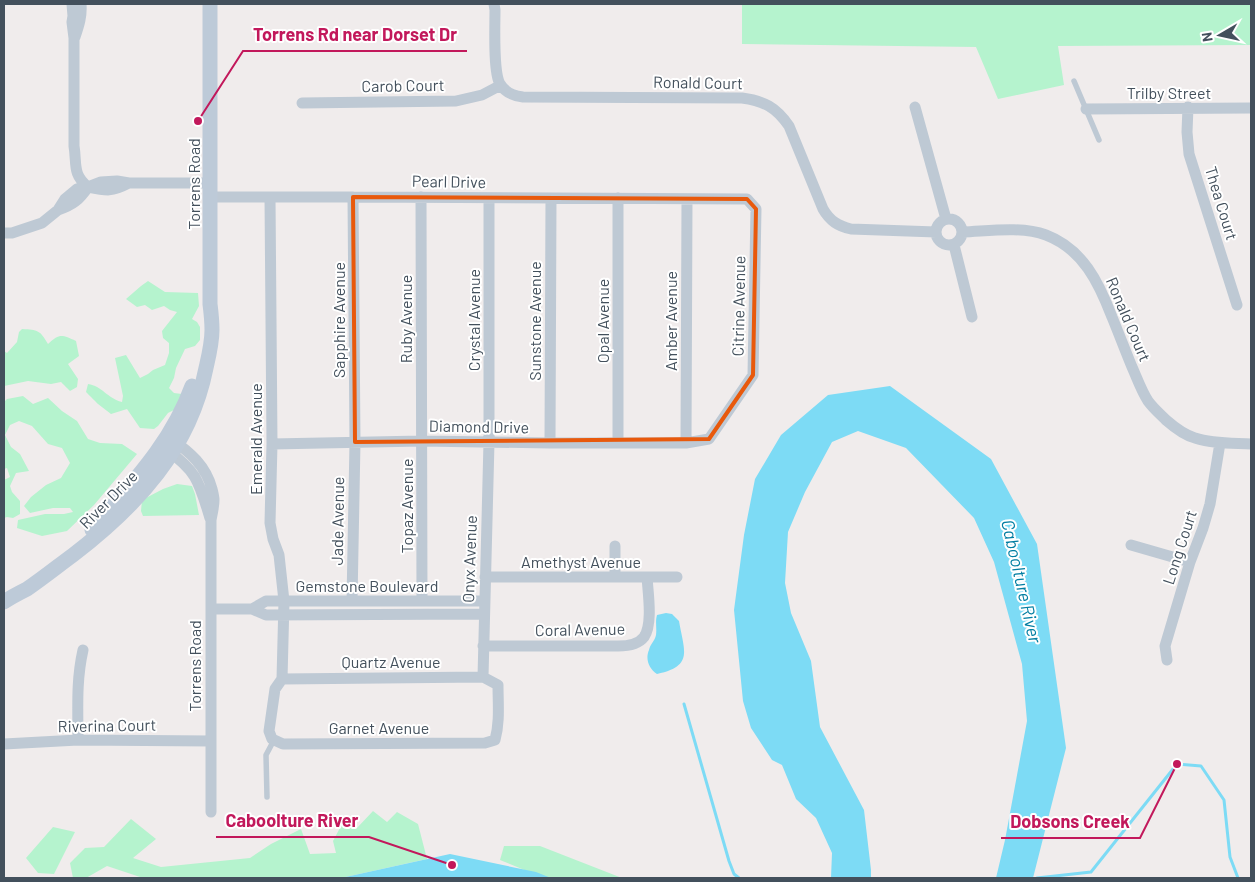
<svg xmlns="http://www.w3.org/2000/svg" width="1255" height="882" font-family="Barlow,sans-serif">
  <style>
    .green { fill: #b5f3ce }
    .water { fill: #7ddbf5 }
    .lines { fill: none; stroke-linecap: round; stroke-linejoin: round }
    .stream { stroke: #7ddbf5; stroke-width: 3 }
    .service { stroke: #bec9d4; stroke-width: 5.5 }
    .minor { stroke: #bec9d4; stroke-width: 11 }
    .secondary { stroke: #bdcad8; stroke-width: 15 }
    .marked { fill: none; stroke: #e8590c; stroke-width: 4; stroke-linejoin: round }
    .labels { text-anchor: middle; dominant-baseline: central; stroke-width: 4; stroke-linejoin: round; paint-order: stroke }
    .street-label { font-size: 16px; fill: #43505c; stroke: #fff }
    .water-label { font-size: 18px; font-style: italic; fill: #027ea2; stroke: #fff }
    .leader { fill: none; stroke: #c2185b; stroke-width: 2 }
    .callout-dot { fill: #c2185b; stroke: #fff; stroke-width: 2 }
    .callout-label { font-size: 18px; text-anchor: middle; font-weight: bold; fill: #c2185b; stroke: #fff; stroke-width: 4; stroke-linejoin: round; paint-order: stroke }
  </style>
  <rect width="100%" height="100%" fill="#f0ecec"/>
  <path class="green" d="M742,4H1251V45L1058,46L1064,85L998,99L976,47L742,44Z
    M148,281L165,292L198,293L199,306L192,319L197,322L200,327V340L195,346L185,349L176,368L174,378L169,388L174,393L182,394L178,408L168,413L158,426L154,429L140,428L127,409L111,414L98,404L86,392L88,384C102,386 107,398 122,402L123,396L115,358L126,355L140,378L148,374L153,370L165,365L169,353V343L163,338L162,331L177,312L170,310L164,306L152,310L145,305L137,307L126,299L141,286Z
    M22,329C38,330 40,330 48,344C60,333 62,335 76,341L79,356L68,364L78,379L77,387L70,391L61,382L51,384L28,381L4,386V351L7,353L17,342L19,332Z
    M23,396L33,404L48,398L62,411L77,421L88,439L100,443L122,444L137,454L94,505L67,531L42,536L17,528L18,520L45,514H64L73,512L70,508H53L30,513L24,506L31,497L46,485L61,478L70,463L62,448L48,444L32,426L19,421L10,425L5,435L11,447L20,454L29,471L16,473L10,486L12,492L20,501V514L13,518L7,517L4,518V480L10,477L7,468L4,469V402L7,399Z
    M177,484L192,486L195,494L199,515L143,516L141,511L142,500L163,489Z
    M373,811L387,822L397,812L418,824L427,859L341,878H143L107,866L86,878H73L70,863L85,848L104,847L131,819L156,839L133,858L161,867L250,858L271,844L301,829L310,854L336,853L333,841L341,826L356,829Z
    M53,827L75,832L54,874L38,873L26,858Z
    M504,846H540L622,878H544L500,860Z"/>
  <path class="water" d="M890,386L991,459L1037,544L1066,748L1033,878H996L1005,840L1027,721L1022,664L994,562L974,518L906,448L858,431L832,442L805,492L788,532L785,583L791,613L811,661L820,727L864,810L871,870V878H831L832,853L816,818L796,799L782,765L772,760L751,728L743,701L734,610L744,535L755,479L781,435L828,395Z
    M666,613L672,614L679,621C684,651 694,666 657,674C649,669 645,659 649,650C650,644 655,641 656,635C657,628 655,622 657,615Z
    M450,854L536,872L551,878H341Z"/>
  <g class="lines">
    <path class="stream" d="M684,704L729,861L734,874L739,878
      M1037,878L1091,872L1177,764L1201,766L1224,800L1230,857L1238,878"/>
    <path class="service" d="M1074,81L1099,140
      M267,797L266,755L274,740"/>
    <path class="minor" d="M72,4L73,16L72,22L74,38V146C77,164 72,174 88,187
      M494,4L495,10C495,26 493,72 500,84C505,92 514,96 523,97L742,98C764,101 776,107 789,126L823,209C830,221 838,226 851,229L936,232
      M75,37C79,25 82,16 81,4
      M302,103L456,101L482,95L501,85
      M915,107L946,219
      M1188,107L1187,132L1189,154L1237,305
      M1086,109L1251,108
      M210,197H353L747,199L756,209L753,375L709,439L686,443H550L422,441L272,444
      M270,197L272,444L270,523L273,539L279,555L284,601L282,679L275,689L269,731L272,739L283,744L485,743L495,740C500,722 498,704 498,685L483,677L282,679
      M421,197L422,601
      M58,210C73,205 79,200 88,187C107,191 112,192 129,183
      M936 232a13 13 0 1 1 26 0a13 13 0 1 1-26 0Z
      M963,232C989,231 1021,226 1046,235C1083,249 1099,283 1112,317C1119,334 1125,350 1132,367C1137,378 1141,390 1148,401C1153,408 1160,414 1166,420C1174,427 1184,435 1195,438C1213,444 1232,443 1251,444
      M4,233H12L42,223L58,210L65,199L77,189L88,187L101,182L117,181L129,183H210
      M954,245L972,317
      M171,439C190,452 206,466 212,489C213,493 214,497 214,500C214,507 212,514 211,520V812
      M550,443L551,198
      M618,443V198
      M686,443L687,199
      M167,450C198,472 199,483 210,518
      M1131,545L1190,562
      M615,546V577
      M485,577H677
      M352,601L355,442L353,197
      M211,609H252L266,615L484,614
      M252,609L266,601H484
      M483,646H618C627,646 638,645 644,637C653,624 648,593 647,577
      M1167,660L1165,646L1190,562L1203,528L1210,504L1220,443
      M483,677L489,442V198
      M78,740C78,709 76,681 83,650
      M4,744L78,740L211,741"/>
    <path class="secondary" d="M92,530C131,484 171,444 192,386
      M4,602C11,597 19,593 27,589C43,578 58,566 73,555C137,506 190,449 206,368C209,355 212,343 212,330C212,322 211,312 210,304V4"/>
  </g>
  <path class="marked" d="M353,197L747,199L756,209L753,375L709,439L355,442Z"/>
  <g class="labels">
    <g class="street-label">
      <text transform="translate(698 82) rotate(1)">Ronald Court</text>
      <text transform="translate(403 85) rotate(-1)">Carob Court</text>
      <text x="1169" y="92">Trilby Street</text>
      <text transform="translate(449 181) rotate(1)">Pearl Drive</text>
      <text transform="translate(193 184) rotate(-90)">Torrens Road</text>
      <text transform="translate(1222 203) rotate(73)">Thea Court</text>
      <text transform="translate(738 306) rotate(-89)">Citrine Avenue</text>
      <text transform="translate(405 319) rotate(-90)">Ruby Avenue</text>
      <text transform="translate(1129 319) rotate(67)">Ronald Court</text>
      <text transform="translate(338 320) rotate(-90)">Sapphire Avenue</text>
      <text transform="translate(473 320) rotate(-90)">Crystal Avenue</text>
      <text transform="translate(534 321) rotate(-90)">Sunstone Avenue</text>
      <text transform="translate(602 321) rotate(-90)">Opal Avenue</text>
      <text transform="translate(670 321) rotate(-90)">Amber Avenue</text>
      <text transform="translate(479 426) rotate(1)">Diamond Drive</text>
      <text transform="translate(255 439) rotate(-90)">Emerald Avenue</text>
      <text transform="translate(108 499) rotate(-45)">River Drive</text>
      <text transform="translate(406 506) rotate(-90)">Topaz Avenue</text>
      <text transform="translate(337 521) rotate(-89)">Jade Avenue</text>
      <text transform="translate(1179 547) rotate(-72)">Long Court</text>
      <text transform="translate(469 559) rotate(-88)">Onyx Avenue</text>
      <text x="581" y="561">Amethyst Avenue</text>
      <text x="367" y="585">Gemstone Boulevard</text>
      <text transform="translate(580 629) rotate(-1)">Coral Avenue</text>
      <text x="391" y="661">Quartz Avenue</text>
      <text transform="translate(194 666) rotate(-90)">Torrens Road</text>
      <text transform="translate(107 725) rotate(-1)">Riverina Court</text>
      <text x="379" y="727">Garnet Avenue</text>
    </g>
    <g class="water-label">
      <text transform="translate(1022 581) rotate(77)">Caboolture River</text>
    </g>
  </g>
  <path class="leader" d="M198 121L243 51H467M452 865L369 837H216M1177 764L1140 838H1001"/>
  <g class="callout-dot">
    <circle cx="198" cy="121" r="5"/>
    <circle cx="452" cy="865" r="5"/>
    <circle cx="1177" cy="764" r="5"/>
  </g>
  <g class="callout-label">
    <text x="355" y="41">Torrens Rd near Dorset Dr</text>
    <text x="292" y="827">Caboolture River</text>
    <text x="1070" y="828">Dobsons Creek</text>
  </g>
  <rect width="1255" height="882" fill="none" stroke="#43505c" stroke-width="10"/>
  <g transform="translate(1220 35) rotate(261)" stroke="#ffffff" stroke-width="4" paint-order="stroke">
  <path d="M0-4L9 19L0 12L-9 19Z" fill="#43505c"/>
  <text y="-8" font-size="14" font-weight="bold" text-anchor="middle" fill="#43505c">N</text>
  </g>
</svg>
